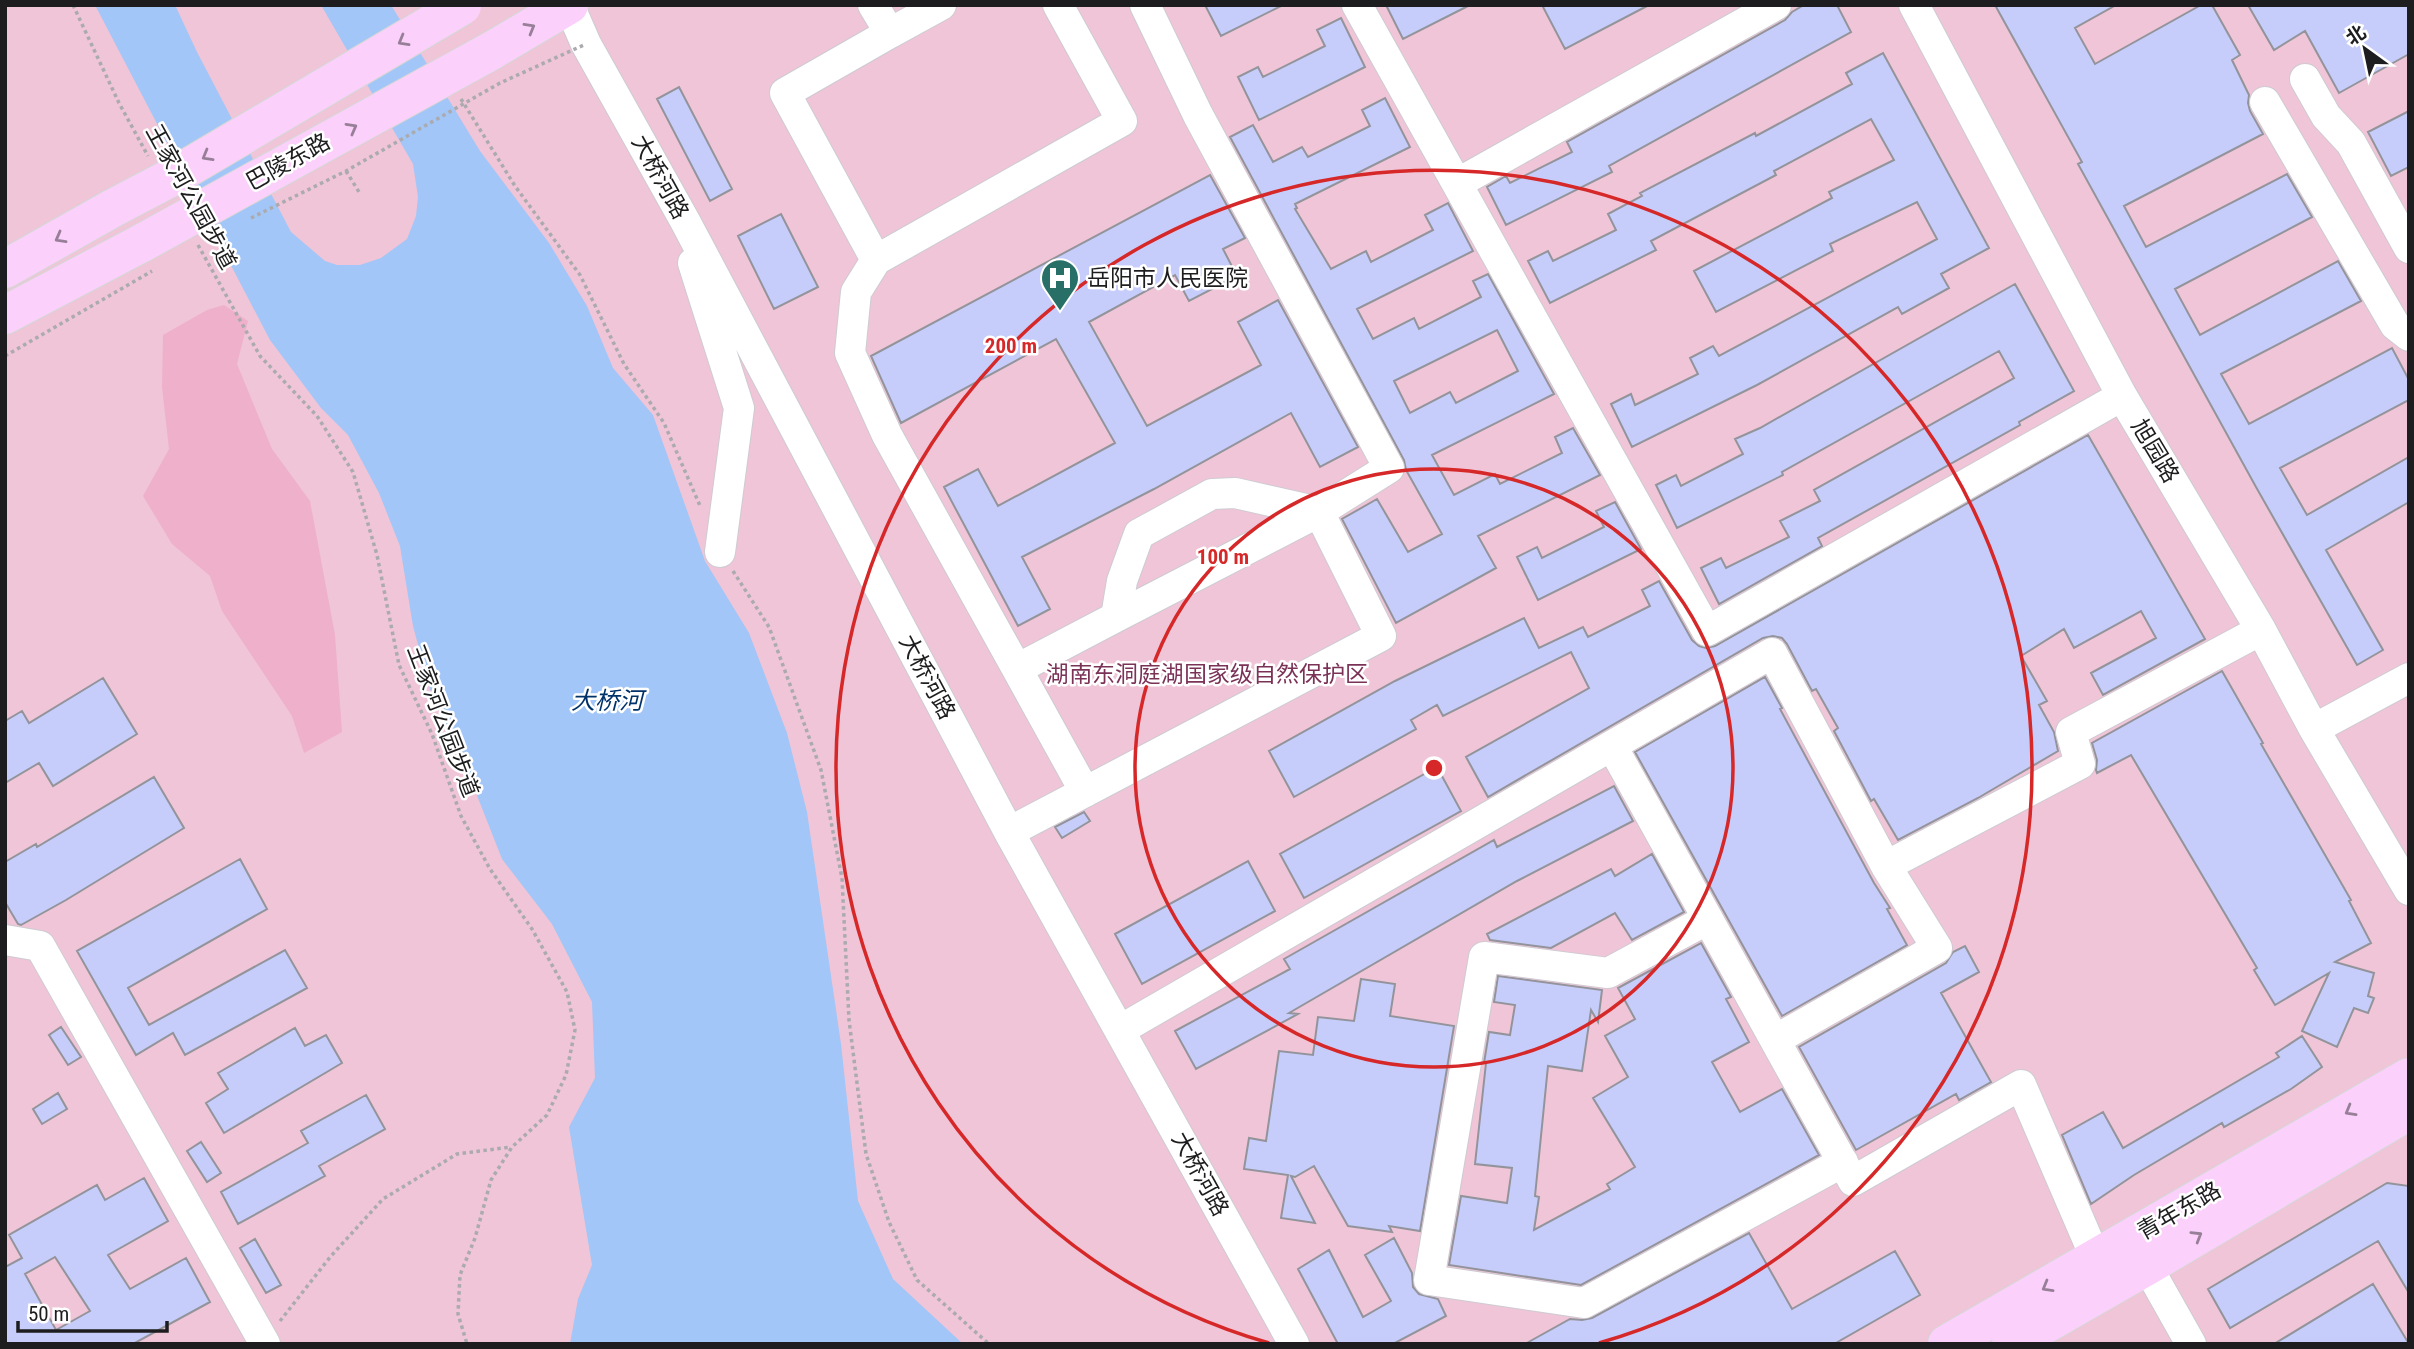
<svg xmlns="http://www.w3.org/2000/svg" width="2414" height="1349" font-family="'Roboto Condensed','Noto Sans SC',sans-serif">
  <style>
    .green { fill: #efc5d7 }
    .forest { fill: #efb0cc }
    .water { fill: #a1c6f7 }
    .building { fill: #c7cdfb; stroke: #93949b; stroke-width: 2; fill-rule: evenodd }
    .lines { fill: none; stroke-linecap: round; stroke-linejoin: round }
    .minor-casing { stroke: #cecbd2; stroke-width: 32 }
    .major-casing { stroke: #d6d6d6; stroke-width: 40 }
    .path { stroke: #abaaae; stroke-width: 3.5; stroke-dasharray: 3.5 3.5; stroke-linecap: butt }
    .minor { stroke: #fff; stroke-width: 30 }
    .major { stroke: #fbd0fb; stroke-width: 38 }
    .major-bridge-casing { stroke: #d6d6d6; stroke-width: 40; stroke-linecap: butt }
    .path-bridge { stroke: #abaaae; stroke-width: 3.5; stroke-dasharray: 3.5 3.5; stroke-linecap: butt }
    .major-bridge { stroke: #fbd0fb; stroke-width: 38 }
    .oneway { stroke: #977f98 }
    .ring { fill: none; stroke: #d62828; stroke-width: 3.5 }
    .labels { text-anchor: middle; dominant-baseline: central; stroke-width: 5; stroke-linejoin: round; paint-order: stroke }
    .street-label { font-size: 23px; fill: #1d1c1e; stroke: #fff }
    .poi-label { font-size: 23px; fill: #1d1c1e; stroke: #fff; text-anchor: start }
    .park-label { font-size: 23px; fill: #7b3257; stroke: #fff }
    .water-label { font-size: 24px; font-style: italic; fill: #00326a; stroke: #fff }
    .centre { fill: #d62828; stroke: #fff; stroke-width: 3.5 }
    .ring-label { font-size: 21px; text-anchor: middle; font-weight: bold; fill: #d62828; stroke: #fff; stroke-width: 5; stroke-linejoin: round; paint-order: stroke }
  </style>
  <rect width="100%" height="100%" fill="#fcfaff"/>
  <path class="green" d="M5,5H2409V1344H5Z"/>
  <path class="forest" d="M224,305L248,321L237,364L272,449L310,501L335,635L342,732L304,753L292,716L222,611L210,576L172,544L143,496L169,449L162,387L163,335L207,310Z"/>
  <path class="water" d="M95,5H175L197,52L291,232L325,261L337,265H360L381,258L407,239L416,216L418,197L413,164L321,5H391L480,151L549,243L587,306L613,368L653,415L705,561L749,633L787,733L807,812L841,1044L858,1201L893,1279L963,1344H570L578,1299L592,1265L569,1127L595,1078L592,1002L552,924L502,859L467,770L430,689L413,626L400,546L379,493L348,435L321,408L270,340Z"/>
  <path class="building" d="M1205,5H1283L1221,36Z
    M1386,5H1470L1403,39Z
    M1542,5H1649L1565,49Z
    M1804,5H1837L1851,32L1609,166L1612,172L1506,225L1487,187L1506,176L1510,183L1572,152L1567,142L1785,20L1792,12Z
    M1995,5H2116L2075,28L2095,64L2201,5H2212L2240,55L2232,60L2249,95L2248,103L2250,111L2263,134L2124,206L2146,247L2287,174L2312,217L2175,289L2200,335L2338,261L2361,301L2221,374L2249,424L2392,348L2409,380V400L2280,468L2307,515L2409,457V502L2326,550L2383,650L2357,665L2256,487L2078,164L2082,162Z
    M2248,5H2409V54L2339,93L2305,31L2274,50Z
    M1341,18L1365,67L1259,120L1238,77L1258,67L1263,77L1325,46L1317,30Z
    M1883,53L1989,248L1941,274L1949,288L1902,314L1898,307L1757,385L1632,447L1611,404L1631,394L1635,405L1698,374L1690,358L1713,346L1719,356L1937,239L1917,202L1830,244L1833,251L1716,312L1694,271L1832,198L1829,192L1894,160L1871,119L1774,171L1776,175L1651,241L1656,250L1550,303L1528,261L1548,251L1553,261L1616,230L1608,214L1642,196L1640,193L1755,133L1756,136L1852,84L1846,73Z
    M679,87L732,189L710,201L657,99Z
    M1385,98L1410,147L1295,204L1297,208L1295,209L1331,269L1366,251L1371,262L1433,230L1425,215L1448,203L1473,251L1357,309L1373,339L1414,318L1419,329L1481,297L1473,281L1488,274L1554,394L1432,455L1454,495L1495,474L1500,484L1562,453L1555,437L1573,428L1600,475L1478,536L1496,568L1396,623L1342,519L1377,499L1408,552L1442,534L1406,470L1404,460L1230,137L1253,125L1273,162L1302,147L1308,157L1370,126L1362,110ZM1497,330L1518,371L1456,403L1450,392L1410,413L1394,381Z
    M2409,111V167L2391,176L2368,132Z
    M1210,175L1245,238L1223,249L1237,276L1189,301L1175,275L1089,322L1147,426L1261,365L1238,322L1278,300L1358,447L1320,467L1291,413L1154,489L1022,557L1050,609L1018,626L944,487L978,469L998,506L1115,443L1056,339L901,423L871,356Z
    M781,214L818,287L774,309L738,236Z
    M2015,284L2074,391L2019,422L2020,425L1818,538L1822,546L1719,604L1701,568L1721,558L1726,568L1789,537L1780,521L1820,501L1814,490L2014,378L1999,351L1782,472L1783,475L1677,528L1656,485L1676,475L1681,486L1743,454L1735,439L1760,428Z
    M2088,435L2205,639L2103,695L2091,673L2156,638L2141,611L2074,648L2064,629L2021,656L2047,701L2039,705L2054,732L2058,751L1978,798L1898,840L1874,799L1871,801L1834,731L1838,728L1816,689L1812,691L1787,644L1782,638L1773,636L1763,638L1488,797L1466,757L1589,688L1571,652L1443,716L1437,705L1411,720L1416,729L1294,797L1269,751L1395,681L1524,618L1539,648L1583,627L1588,637L1650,606L1642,590L1659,581L1692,640L1699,646L1706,648L1715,646Z
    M1615,502L1641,549L1538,600L1517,557L1537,547L1542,558L1604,527L1596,511Z
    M2222,671L2263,743L2261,744L2351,900L2349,901L2371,943L2335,962L2374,973L2368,996L2374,998L2368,1013L2354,1008L2337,1047L2302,1031L2329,973L2275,1005L2254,970L2257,968L2131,755L2097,773L2096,770L2097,760L2092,743Z
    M1765,677L1782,708L1780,709L1874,883L1890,908L1887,909L1907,945L1782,1016L1635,752Z
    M103,678L137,734L53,786L39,763L5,783V721L22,711L29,723Z
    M1437,767L1461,811L1304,898L1280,854Z
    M154,777L184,828L66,900L21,925L18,924L5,902V862L36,844L37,847Z
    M1614,786L1633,821L1517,881L1289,1013L1298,1014L1196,1069L1175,1031L1290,969L1284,959L1494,840L1497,847Z
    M1084,812L1090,821L1062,838L1055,827Z
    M1652,854L1684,912L1632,940L1615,913L1551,948L1490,940L1487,934L1611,869L1615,876Z
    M240,859L267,909L128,988L149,1025L285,950L307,988L185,1055L173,1033L136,1055L77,951Z
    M1248,861L1275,911L1142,984L1115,934Z
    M1701,943L1731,997L1726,999L1749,1042L1712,1062L1740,1112L1782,1089L1819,1155L1581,1285L1449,1265L1461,1196L1507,1203L1512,1168L1475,1164L1486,1063H1484L1489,1032L1510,1035L1515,1005L1494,1002L1498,976L1602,990L1598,1022L1591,1010L1582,1071L1548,1066L1535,1196L1539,1197L1534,1230L1610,1189L1607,1184L1635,1167L1593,1098L1628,1077L1605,1036L1635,1019L1618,988Z
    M1965,946L1979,972L1941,993L1991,1082L1959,1100L1956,1094L1856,1150L1799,1047L1946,963L1953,952Z
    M1361,979L1395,984L1390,1016L1454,1026L1420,1231L1389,1226L1392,1232L1348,1226L1314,1166L1295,1177L1291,1176L1315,1223L1281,1218L1288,1175L1244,1169L1249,1138L1266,1141L1279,1051L1313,1055L1318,1017L1354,1021Z
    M61,1027L81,1057L68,1065L49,1035Z
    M295,1028L305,1046L326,1035L342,1063L224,1133L206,1103L228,1089L218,1073Z
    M2302,1036L2322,1067L2291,1089L2224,1127L2222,1123L2134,1175L2091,1204L2062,1135L2103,1112L2123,1148L2279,1057L2276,1053Z
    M58,1093L67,1109L42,1124L33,1109Z
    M366,1095L385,1129L319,1166L325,1176L238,1224L221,1192L308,1143L301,1131Z
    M201,1142L221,1173L207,1182L187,1151Z
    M144,1178L168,1221L108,1255L130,1289L186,1258L210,1302L133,1344H5V1267L22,1258L9,1235L97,1185L105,1200ZM55,1257L90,1311L56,1330L25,1274Z
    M2387,1183L2409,1186V1293L2378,1241L2230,1328L2208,1289Z
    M1749,1233L1792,1309L1895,1251L1920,1295L1834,1344H1525L1570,1319L1582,1320L1592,1318Z
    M1394,1238L1412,1273L1413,1287L1419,1294L1438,1299L1446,1316L1393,1344H1338L1298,1269L1329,1250L1363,1317L1391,1301L1365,1255Z
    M255,1239L281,1285L266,1293L240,1248Z
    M2373,1284L2409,1344H2274Z"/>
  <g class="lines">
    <defs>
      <path id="minor" d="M569,5L586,44L685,221L1009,832L1294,1344
        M873,5L890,33L785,93L876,260L1122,121L1058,5
        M1357,5L1707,631L2122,396
        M1914,5L2122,396L2261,630L2314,729L2409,890
        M890,33L941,5
        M2305,79L2326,116L2351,143L2409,248
        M2265,102L2395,325L2409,336
        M1458,183L1776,5
        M876,260L856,292L850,353L887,435L1017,669
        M693,263L739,408L720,552
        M1116,617L1319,512L1389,468L1198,115L1145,5
        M2314,729L2409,678
        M1612,746L1853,1181L2021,1085L2096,1259
        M1009,832L1381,636L1319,512L1235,493L1212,494L1139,534L1122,581L1116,617L1017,669L1085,792
        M1708,919L1608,973L1484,957L1429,1280L1584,1303L1843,1162
        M5,940L40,946L265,1344
        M1120,1030L1772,653L1886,866L2080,764L2071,732L2261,630
        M1775,1040L1937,948L1886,866
        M2147,1266L2191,1344"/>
      <path id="major" d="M491,51L569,5
        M5,269L113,208
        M5,315L142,243
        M1947,1344L2409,1077
        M2011,1344L2147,1266L2409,1111"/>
    </defs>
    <use href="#minor" class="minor-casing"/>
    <use href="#major" class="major-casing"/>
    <path class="path" d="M73,5L119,103L148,156
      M461,99L515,186L580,275L624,364L664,423L701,508
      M346,171L359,192
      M198,245L260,356L317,416L353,472L377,555L399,665L432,734L461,816L490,869L532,929L567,992L575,1030L566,1075L547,1115L512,1147L491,1180L475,1238L460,1275L458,1314L467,1344
      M733,571L769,627L821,770L842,878L849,1020L866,1154L889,1222L917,1280L989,1344
      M280,1321L331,1256L383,1199L457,1154L511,1147"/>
    <use href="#minor" class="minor"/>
    <use href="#major" class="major"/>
    <defs>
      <path id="major-bridge" d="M113,208L174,176L462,6
        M142,243L491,51"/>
    </defs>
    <use href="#major-bridge" class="major-bridge-casing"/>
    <path class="path-bridge" d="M251,218L346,171L500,83L586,44
      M5,356L152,271"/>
    <use href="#major-bridge" class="major-bridge"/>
  </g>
  <defs><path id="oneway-chevron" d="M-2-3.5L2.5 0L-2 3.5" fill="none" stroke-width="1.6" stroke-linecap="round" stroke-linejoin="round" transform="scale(1.75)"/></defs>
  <g class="oneway">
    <use href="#oneway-chevron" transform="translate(530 28) rotate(-30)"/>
    <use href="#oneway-chevron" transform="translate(403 41) rotate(150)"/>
    <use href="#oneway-chevron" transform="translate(352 128) rotate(-29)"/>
    <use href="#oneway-chevron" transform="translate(207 156) rotate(150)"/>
    <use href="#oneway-chevron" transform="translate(60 238) rotate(151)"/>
    <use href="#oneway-chevron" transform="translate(2350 1111) rotate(150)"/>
    <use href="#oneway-chevron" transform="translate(2197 1236) rotate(-31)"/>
    <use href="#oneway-chevron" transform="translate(2047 1287) rotate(150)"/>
  </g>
  <g class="ring">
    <circle cx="1434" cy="768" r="299"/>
    <path d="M1269 1343A598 598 0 1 1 1599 1343"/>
  </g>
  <defs>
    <symbol id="hospital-pin" viewBox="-11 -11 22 30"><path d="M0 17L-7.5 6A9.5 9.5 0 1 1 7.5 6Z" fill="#287067" stroke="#fff"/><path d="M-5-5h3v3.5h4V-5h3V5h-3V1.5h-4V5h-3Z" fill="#fff"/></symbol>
  </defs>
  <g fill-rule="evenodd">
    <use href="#hospital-pin" x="1038" y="256" width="44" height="60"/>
  </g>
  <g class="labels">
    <g class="street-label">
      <text transform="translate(288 162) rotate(-29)">巴陵东路</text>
      <text transform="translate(660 177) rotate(61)">大桥河路</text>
      <text transform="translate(191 197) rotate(61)">王家河公园步道</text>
      <text transform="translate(2155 451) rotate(59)">旭园路</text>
      <text transform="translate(927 677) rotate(62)">大桥河路</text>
      <text transform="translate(443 721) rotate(69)">王家河公园步道</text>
      <text transform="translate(1200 1174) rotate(61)">大桥河路</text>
      <text transform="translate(2179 1211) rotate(-30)">青年东路</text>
    </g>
    <g class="poi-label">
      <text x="1087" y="278">岳阳市人民医院</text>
    </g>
    <g class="park-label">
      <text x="1207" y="674">湖南东洞庭湖国家级自然保护区</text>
    </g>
    <g class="water-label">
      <text x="607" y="701">大桥河</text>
    </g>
  </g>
  <circle cx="1434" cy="768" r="10" class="centre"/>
  <g class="ring-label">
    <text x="1011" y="353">200 m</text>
    <text x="1223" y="564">100 m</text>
  </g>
  <rect width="2414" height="1349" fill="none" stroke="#1d1c1e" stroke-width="14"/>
  <g transform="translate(2365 49) rotate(327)" stroke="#ffffff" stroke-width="5" paint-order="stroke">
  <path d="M0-5L12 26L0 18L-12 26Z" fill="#1d1c1e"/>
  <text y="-10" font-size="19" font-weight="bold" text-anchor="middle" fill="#1d1c1e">北</text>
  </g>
  <path d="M18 1321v10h149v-10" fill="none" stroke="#1d1c1e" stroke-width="3.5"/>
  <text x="28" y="1321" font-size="21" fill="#1d1c1e" stroke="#ffffff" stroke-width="5" paint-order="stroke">50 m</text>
</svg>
